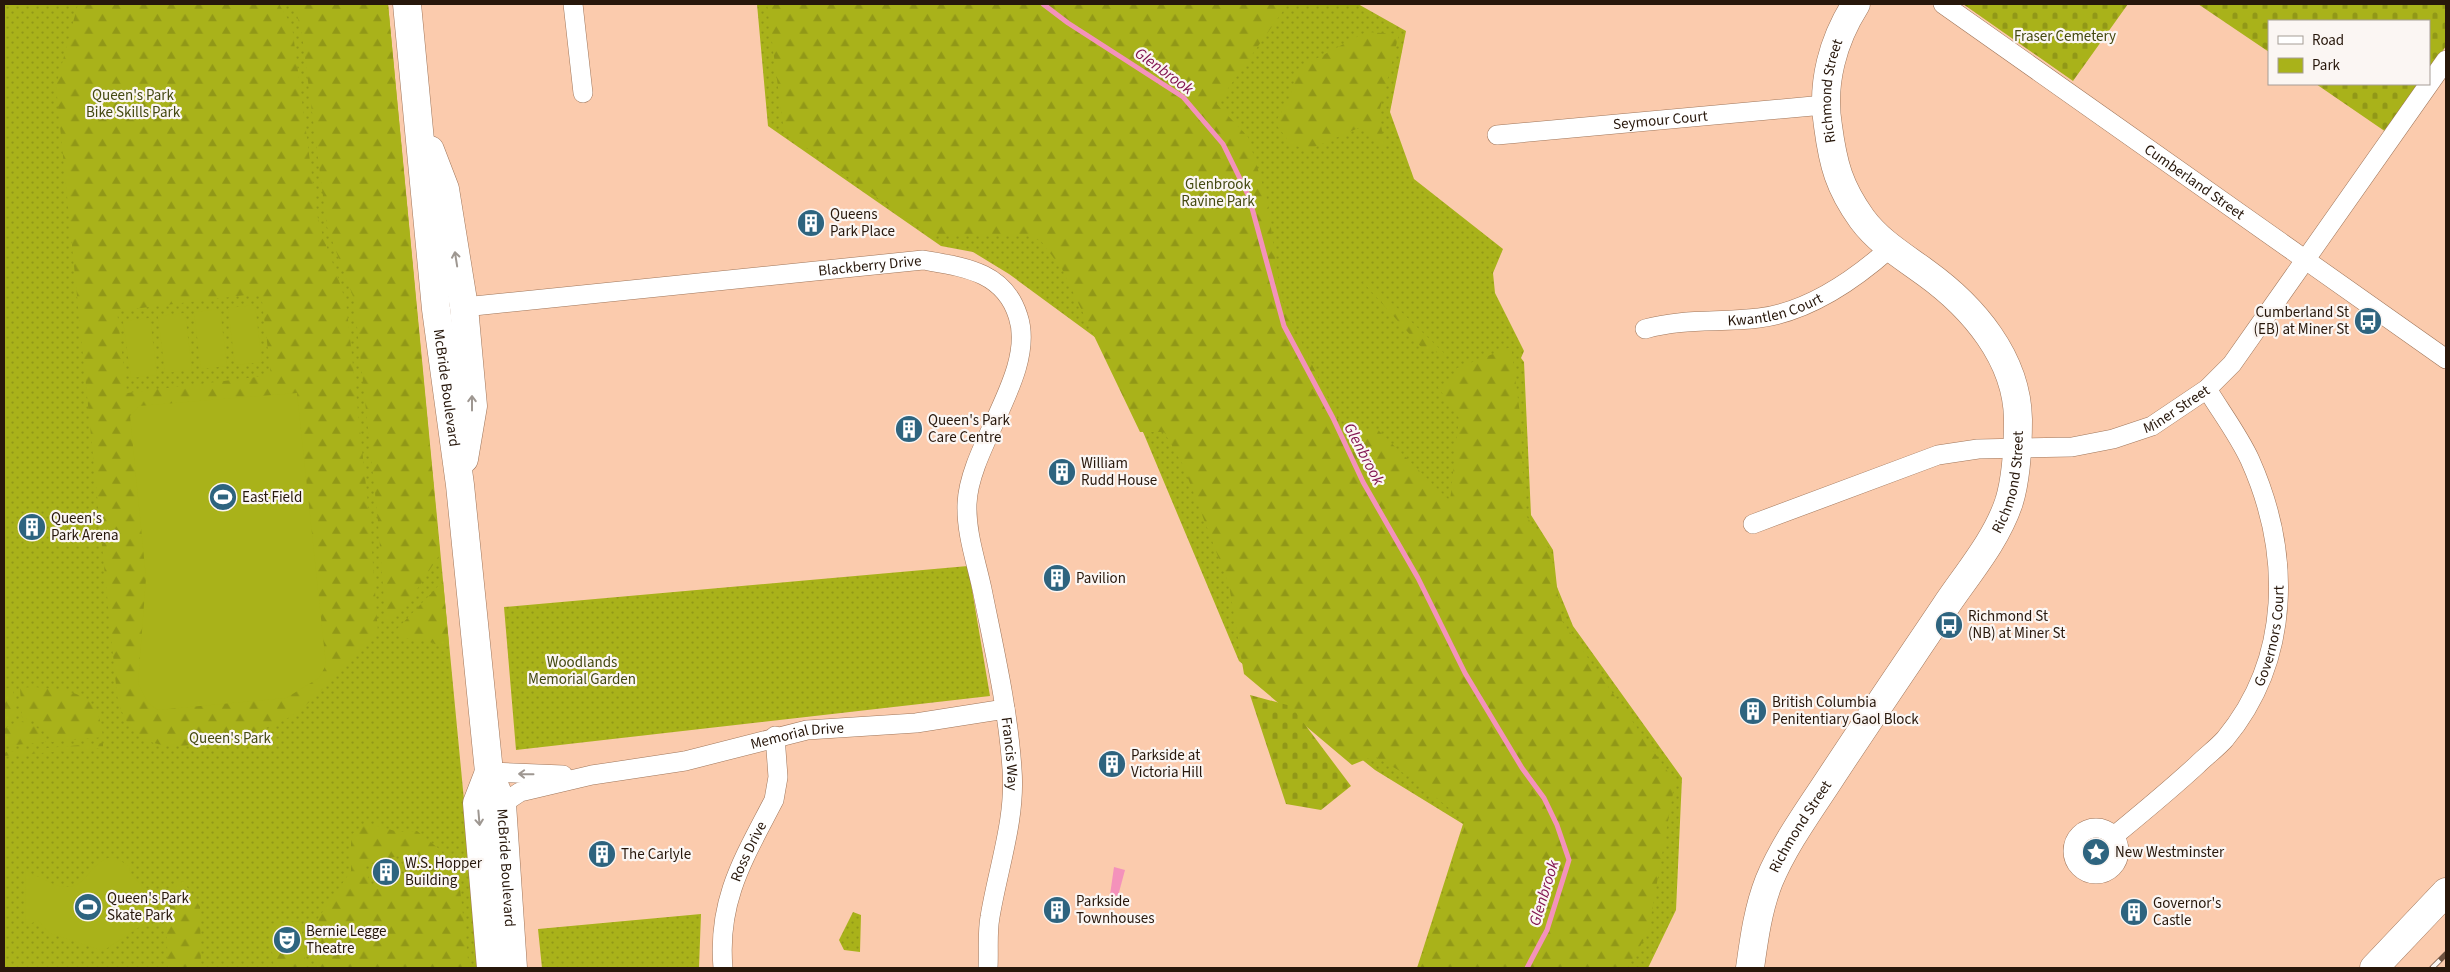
<svg xmlns="http://www.w3.org/2000/svg" width="2450" height="972" font-family="'Source Sans 3',sans-serif">
  <style>
    .green { fill: url(#green-dots) }
    .forest { fill: url(#forest-firs); fill-rule: evenodd }
    .cemetery { fill: url(#cemetery-stones) }
    .pitch { fill: #a9b21a }
    .water { fill: #f492bb }
    .lines { fill: none; stroke-linecap: round; stroke-linejoin: round }
    .stream { stroke: #f492bb; stroke-width: 5 }
    .street-casing { stroke: #9f7559; stroke-width: 20 }
    .secondary-casing { stroke: #9f7559; stroke-width: 29 }
    .primary-casing { stroke: #9f7559; stroke-width: 29 }
    .street { stroke: #fff; stroke-width: 19 }
    .secondary { stroke: #fff; stroke-width: 28 }
    .primary { stroke: #fff; stroke-width: 28 }
    .rail-casing { stroke: #6f5442; stroke-width: 5.5 }
    .rail { stroke: #fbf6f3; stroke-width: 4; stroke-dasharray: 11; stroke-linecap: butt }
    .oneway { stroke: #9e9791 }
    .labels { text-anchor: middle; dominant-baseline: central; stroke-width: 4.5; stroke-linejoin: round; paint-order: stroke }
    .park-label { font-size: 15px; fill: #444911; stroke: #fbf6f3 }
    .street-label { font-size: 15px; fill: #27170b; stroke: #fbf6f3 }
    .poi-label { font-size: 15px; fill: #27170b; stroke: #fbf6f3; text-anchor: start }
    .water-label { font-size: 16px; font-style: italic; fill: #821450; stroke: #fbf6f3 }
  </style>
  <defs>
    <pattern id="green-dots" width="8" height="8" patternUnits="userSpaceOnUse" patternTransform="scale(1.25)"><rect width="8" height="8" fill="#a9b21a"/><path d="M2 2h.1M6 6h.1" fill="none" stroke="#919817" stroke-width="1.8" stroke-linecap="round"/></pattern>
    <pattern id="forest-firs" width="22" height="20" patternUnits="userSpaceOnUse" patternTransform="scale(1.25)"><rect width="22" height="20" fill="#a9b21a"/><path d="M5 1l3.5 6h-7zM16 11l3.5 6h-7z" fill="#919817"/></pattern>
    <pattern id="cemetery-stones" width="16" height="16" patternUnits="userSpaceOnUse" patternTransform="scale(1.25)"><rect width="16" height="16" fill="#a9b21a"/><path d="M2 7V4a2 2 0 0 1 4 0v3zM10 15v-3a2 2 0 0 1 4 0v3z" fill="#919817"/></pattern>
  </defs>
  <rect width="100%" height="100%" fill="#fbcbad"/>
  <path class="green" d="M4,4H388L480,968H4Z
    M757,4H1358L1406,31L1390,112L1414,179L1503,249L1493,273L1495,293L1524,351L1521,358L1524,362L1531,515L1553,550L1557,587L1573,626L1682,778L1676,910L1648,968H1417L1463,824L1375,770L1239,661L1107,346L1009,274L973,252L941,246L768,126Z
    M968,566L990,696L516,750L504,607Z
    M853,912L861,915L860,952L844,950L839,940Z
    M701,914L699,968H542L538,929Z"/>
  <path class="forest" d="M78,4H279L292,26L317,214C324,247 341,277 347,310L370,523L378,633C346,655 326,693 293,715C266,733 186,753 154,743C132,736 121,716 117,695L56,86ZM261,293L271,375L127,393L117,311Z
    M291,4H388L440,554L412,597L386,625L378,521L354,299L327,227L302,35L296,11Z
    M767,4H1288L1217,104L1248,137L1267,199L1281,299L1342,428L1378,430L1450,501L1459,418L1438,387L1455,377L1457,368L1511,347L1520,414L1525,514L1551,552L1562,621L1675,782L1648,933L1627,968H1419L1466,822L1412,778L1374,756L1352,765L1244,674L1229,585L1183,465L1164,432H1140L1062,269L1041,241L1023,234L930,235L784,132Z
    M1366,32L1399,34L1379,113L1386,155L1363,126L1308,150L1291,144L1275,123L1289,99L1299,68Z
    M1363,282L1371,283L1446,355L1422,348Z
    M443,581L449,645L444,647L424,640L400,638L396,633L397,629Z
    M33,687C73,691 99,691 103,737L52,742L41,724L22,717L20,688Z
    M13,688L15,718L4,723V689Z
    M17,722C32,721 41,728 46,742L4,746V729Z
    M103,743V748L4,756V752Z
    M366,823L399,832L417,831L439,849L458,871L469,968H317L314,924L351,871V835ZM401,855L407,879L371,888L365,865Z
    M183,881L200,907L201,968H168L165,896Z
    M301,921L306,968H274L269,924Z"/>
  <path class="cemetery" d="M1963,4H2128L2073,81Z
    M2198,4H2446V46L2429,71V21H2269V52Z
    M2316,84H2420L2386,132Z
    M1250,695L1291,706L1351,786L1321,810L1286,804Z"/>
  <path class="pitch" d="M255,305L262,362L235,365L228,308Z
    M220,309L227,366L201,369L194,312Z
    M185,313L192,370L165,373L158,316Z
    M150,318L157,375L131,378L123,321Z
    M297,393L326,665L319,678L286,698L158,710L148,703L138,683L146,578L130,416L139,406Z
    M114,857L129,866L130,873L141,885L148,898L153,916L150,920L103,951L49,933L38,920L26,926L25,869C31,875 38,876 45,880C88,904 85,859 114,857Z"/>
  <path class="water" d="M1114,867L1125,870L1118,896L1110,895Z"/>
  <g class="lines">
    <path class="stream" d="M1043,4L1068,23L1183,97L1223,144L1249,197L1284,326L1333,418L1363,482L1418,578L1465,673L1522,768L1544,798L1557,825L1569,860L1547,930L1527,968"/>
    <defs>
      <g id="street">
        <path d="M573,4L583,93"/>
        <path id="s1" d="M1943,4L2446,359"/>
        <path id="s2" d="M1497,135L1824,105"/>
        <path id="s3" d="M464,307L923,260C963,267 1004,271 1018,316C1037,372 969,446 967,504C966,533 976,561 982,589C994,649 1008,708 1012,769C1016,819 998,868 990,917C987,933 989,952 988,968"/>
        <path id="s4" d="M1645,329C1684,318 1720,323 1759,318C1807,312 1854,280 1889,249"/>
        <path id="s5" d="M1753,524L1938,455L1978,449L2072,447L2113,439L2152,426L2207,389L2232,364L2446,60"/>
        <path d="M489,772L563,775"/>
        <path id="s6" d="M502,804L520,792L592,775L685,761L807,730L916,723L1005,709"/>
        <circle cx="2096" cy="851" r="23"/>
        <path id="s7" d="M2114,836C2142,813 2170,790 2197,765C2206,756 2217,748 2225,739C2292,658 2291,552 2250,460C2239,436 2221,412 2207,389"/>
        <path id="s8" d="M723,968C717,900 744,858 774,800L778,777L775,736"/>
      </g>
      <g id="secondary">
        <path id="s9" d="M1750,968C1754,939 1758,909 1769,881C1784,845 1808,812 1829,780C1867,722 1906,665 1945,607C1967,574 1996,541 2009,502C2017,476 2018,446 2018,419C2017,358 1973,307 1926,273C1903,256 1879,242 1862,219C1839,187 1833,164 1828,126C1821,83 1833,40 1856,4"/>
      </g>
      <g id="primary">
        <path id="s10" d="M407,4L436,309L460,485L489,772L502,804L513,968"/>
        <path d="M430,150L445,189L464,307L473,406L464,459"/>
        <path d="M489,772L477,803L491,968"/>
        <path d="M2374,968L2446,892"/>
      </g>
    </defs>
    <use href="#street" class="street-casing"/>
    <use href="#secondary" class="secondary-casing"/>
    <use href="#primary" class="primary-casing"/>
    <use href="#street" class="street"/>
    <use href="#secondary" class="secondary"/>
    <use href="#primary" class="primary"/>
    <defs>
      <path id="rail" d="M2432,968L2446,954"/>
    </defs>
    <use href="#rail" class="rail-casing"/>
    <use href="#rail" class="rail"/>
  </g>
  <defs><path id="oneway-shaft" d="M-6 0H5M1.5-3L5.5 0L1.5 3" fill="none" stroke-width="1.6" stroke-linecap="round" stroke-linejoin="round" transform="scale(1.25)"/></defs>
  <g class="oneway">
    <use href="#oneway-shaft" transform="translate(456 259) rotate(-99)"/>
    <use href="#oneway-shaft" transform="translate(472 403) rotate(-90)"/>
    <use href="#oneway-shaft" transform="translate(526 774) rotate(-179)"/>
    <use href="#oneway-shaft" transform="translate(479 818) rotate(85)"/>
  </g>
  <defs>
    <symbol id="building-disc" viewBox="-11 -11 22 22"><circle r="9.5" fill="#2e647f" stroke="#fbf6f3"/><path d="M-4-6H4V6H1V3H-1V6H-4ZM-2.5-4.3h1.7v1.8h-1.7ZM.8-4.3h1.7v1.8H.8ZM-2.5-1h1.7V.8h-1.7ZM.8-1h1.7V.8H.8Z" fill="#fff"/></symbol>
    <symbol id="bus-disc" viewBox="-11 -11 22 22"><circle r="9.5" fill="#2e647f" stroke="#fbf6f3"/><path d="M-5-6H5V4H4V6H2V4H-2V6H-4V4H-5ZM-3.5-4V0h7V-4ZM-3.5 1.2v1.5H-2V1.2ZM2 1.2v1.5H3.5V1.2Z" fill="#fff"/></symbol>
    <symbol id="stadium-disc" viewBox="-11 -11 22 22"><circle r="9.5" fill="#2e647f" stroke="#fbf6f3"/><path d="M0-5a6.5 5 0 1 0 0 10a6.5 5 0 1 0 0-10ZM-3.5-1.8h7v3.6h-7Z" fill="#fff"/></symbol>
    <symbol id="sight-disc" viewBox="-11 -11 22 22"><circle r="9.5" fill="#2e647f" stroke="#fbf6f3"/><path d="M0-6L1.8-2.2L6-1.7L2.9 1.2L3.7 5.4L0 3.3L-3.7 5.4L-2.9 1.2L-6-1.7L-1.8-2.2Z" fill="#fff"/></symbol>
    <symbol id="theatre-disc" viewBox="-11 -11 22 22"><circle r="9.5" fill="#2e647f" stroke="#fbf6f3"/><path d="M-5-5.5Q0-4 5-5.5V0Q5 5 0 6Q-5 5-5 0ZM-3.3-2.5H-1v1.5H-3.3ZM1-2.5H3.3v1.5H1ZM-2.8 1Q0 5.5 2.8 1Z" fill="#fff"/></symbol>
  </defs>
  <g fill-rule="evenodd">
    <use href="#building-disc" x="795" y="207" width="32" height="32"/>
    <use href="#bus-disc" x="2352" y="305" width="32" height="32"/>
    <use href="#building-disc" x="893" y="413" width="32" height="32"/>
    <use href="#building-disc" x="1046" y="456" width="32" height="32"/>
    <use href="#stadium-disc" x="207" y="481" width="32" height="32"/>
    <use href="#building-disc" x="16" y="511" width="32" height="32"/>
    <use href="#building-disc" x="1041" y="562" width="32" height="32"/>
    <use href="#bus-disc" x="1933" y="609" width="32" height="32"/>
    <use href="#building-disc" x="1737" y="695" width="32" height="32"/>
    <use href="#building-disc" x="1096" y="748" width="32" height="32"/>
    <use href="#sight-disc" x="2080" y="836" width="32" height="32"/>
    <use href="#building-disc" x="586" y="838" width="32" height="32"/>
    <use href="#building-disc" x="370" y="856" width="32" height="32"/>
    <use href="#stadium-disc" x="72" y="891" width="32" height="32"/>
    <use href="#building-disc" x="1041" y="894" width="32" height="32"/>
    <use href="#building-disc" x="2118" y="896" width="32" height="32"/>
    <use href="#theatre-disc" x="271" y="924" width="32" height="32"/>
  </g>
  <g class="labels">
    <g class="park-label">
      <text x="2065" y="36">Fraser Cemetery</text>
      <text x="133" y="95">Queen's Park<tspan x="133" dy="17">Bike Skills Park</tspan></text>
      <text x="1218" y="184">Glenbrook<tspan x="1218" dy="17">Ravine Park</tspan></text>
      <text x="582" y="662">Woodlands<tspan x="582" dy="17">Memorial Garden</tspan></text>
      <text x="230" y="738">Queen's Park</text>
    </g>
    <g class="street-label">
      <text stroke="none"><textPath href="#s9" startOffset="1021">Richmond Street</textPath></text>
      <text stroke="none"><textPath href="#s2" startOffset="164">Seymour Court</textPath></text>
      <text stroke="none"><textPath href="#s1" startOffset="308">Cumberland Street</textPath></text>
      <text stroke="none"><textPath href="#s3" startOffset="408">Blackberry Drive</textPath></text>
      <text stroke="none"><textPath href="#s4" startOffset="132">Kwantlen Court</textPath></text>
      <text stroke="none"><textPath href="#s10" startOffset="386">McBride Boulevard</textPath></text>
      <text stroke="none"><textPath href="#s5" startOffset="444">Miner Street</textPath></text>
      <text stroke="none"><textPath href="#s9" startOffset="558">Richmond Street</textPath></text>
      <text stroke="none"><textPath href="#s7" startOffset="262">Governors Court</textPath></text>
      <text stroke="none"><textPath href="#s6" startOffset="305">Memorial Drive</textPath></text>
      <text stroke="none"><textPath href="#s3" startOffset="1031">Francis Way</textPath></text>
      <text stroke="none"><textPath href="#s9" startOffset="152">Richmond Street</textPath></text>
      <text stroke="none"><textPath href="#s8" startOffset="121">Ross Drive</textPath></text>
      <text stroke="none"><textPath href="#s10" startOffset="871">McBride Boulevard</textPath></text>
    </g>
    <g class="poi-label">
      <text x="830" y="214">Queens<tspan x="830" dy="17">Park Place</tspan></text>
      <text x="2349" y="312" text-anchor="end">Cumberland St<tspan x="2349" dy="17">(EB) at Miner St</tspan></text>
      <text x="928" y="420">Queen's Park<tspan x="928" dy="17">Care Centre</tspan></text>
      <text x="1081" y="463">William<tspan x="1081" dy="17">Rudd House</tspan></text>
      <text x="242" y="497">East Field</text>
      <text x="51" y="518">Queen's<tspan x="51" dy="17">Park Arena</tspan></text>
      <text x="1076" y="578">Pavilion</text>
      <text x="1968" y="616">Richmond St<tspan x="1968" dy="17">(NB) at Miner St</tspan></text>
      <text x="1772" y="702">British Columbia<tspan x="1772" dy="17">Penitentiary Gaol Block</tspan></text>
      <text x="1131" y="755">Parkside at<tspan x="1131" dy="17">Victoria Hill</tspan></text>
      <text x="2115" y="852">New Westminster</text>
      <text x="621" y="854">The Carlyle</text>
      <text x="405" y="863">W.S. Hopper<tspan x="405" dy="17">Building</tspan></text>
      <text x="107" y="898">Queen's Park<tspan x="107" dy="17">Skate Park</tspan></text>
      <text x="1076" y="901">Parkside<tspan x="1076" dy="17">Townhouses</tspan></text>
      <text x="2153" y="903">Governor's<tspan x="2153" dy="17">Castle</tspan></text>
      <text x="306" y="931">Bernie Legge<tspan x="306" dy="17">Theatre</tspan></text>
    </g>
    <g class="water-label">
      <text transform="translate(1164 71) rotate(36)">Glenbrook</text>
      <text transform="translate(1364 454) rotate(62)">Glenbrook</text>
      <text transform="translate(1544 893) rotate(-73)">Glenbrook</text>
    </g>
  </g>
  <rect width="2450" height="972" fill="none" stroke="#27170b" stroke-width="10"/>
  <rect x="2268" y="20" width="162" height="65" fill="#fbf6f3" stroke="#a69d96"/>
  <rect x="2278" y="36" width="25" height="8" fill="#ffffff" stroke="#a69d96"/>
  <text x="2312" y="45" font-size="15" fill="#27170b">Road</text>
  <rect x="2278" y="58" width="25" height="15" fill="#a9b21a" stroke="#a69d96"/>
  <text x="2312" y="70" font-size="15" fill="#27170b">Park</text>
</svg>
